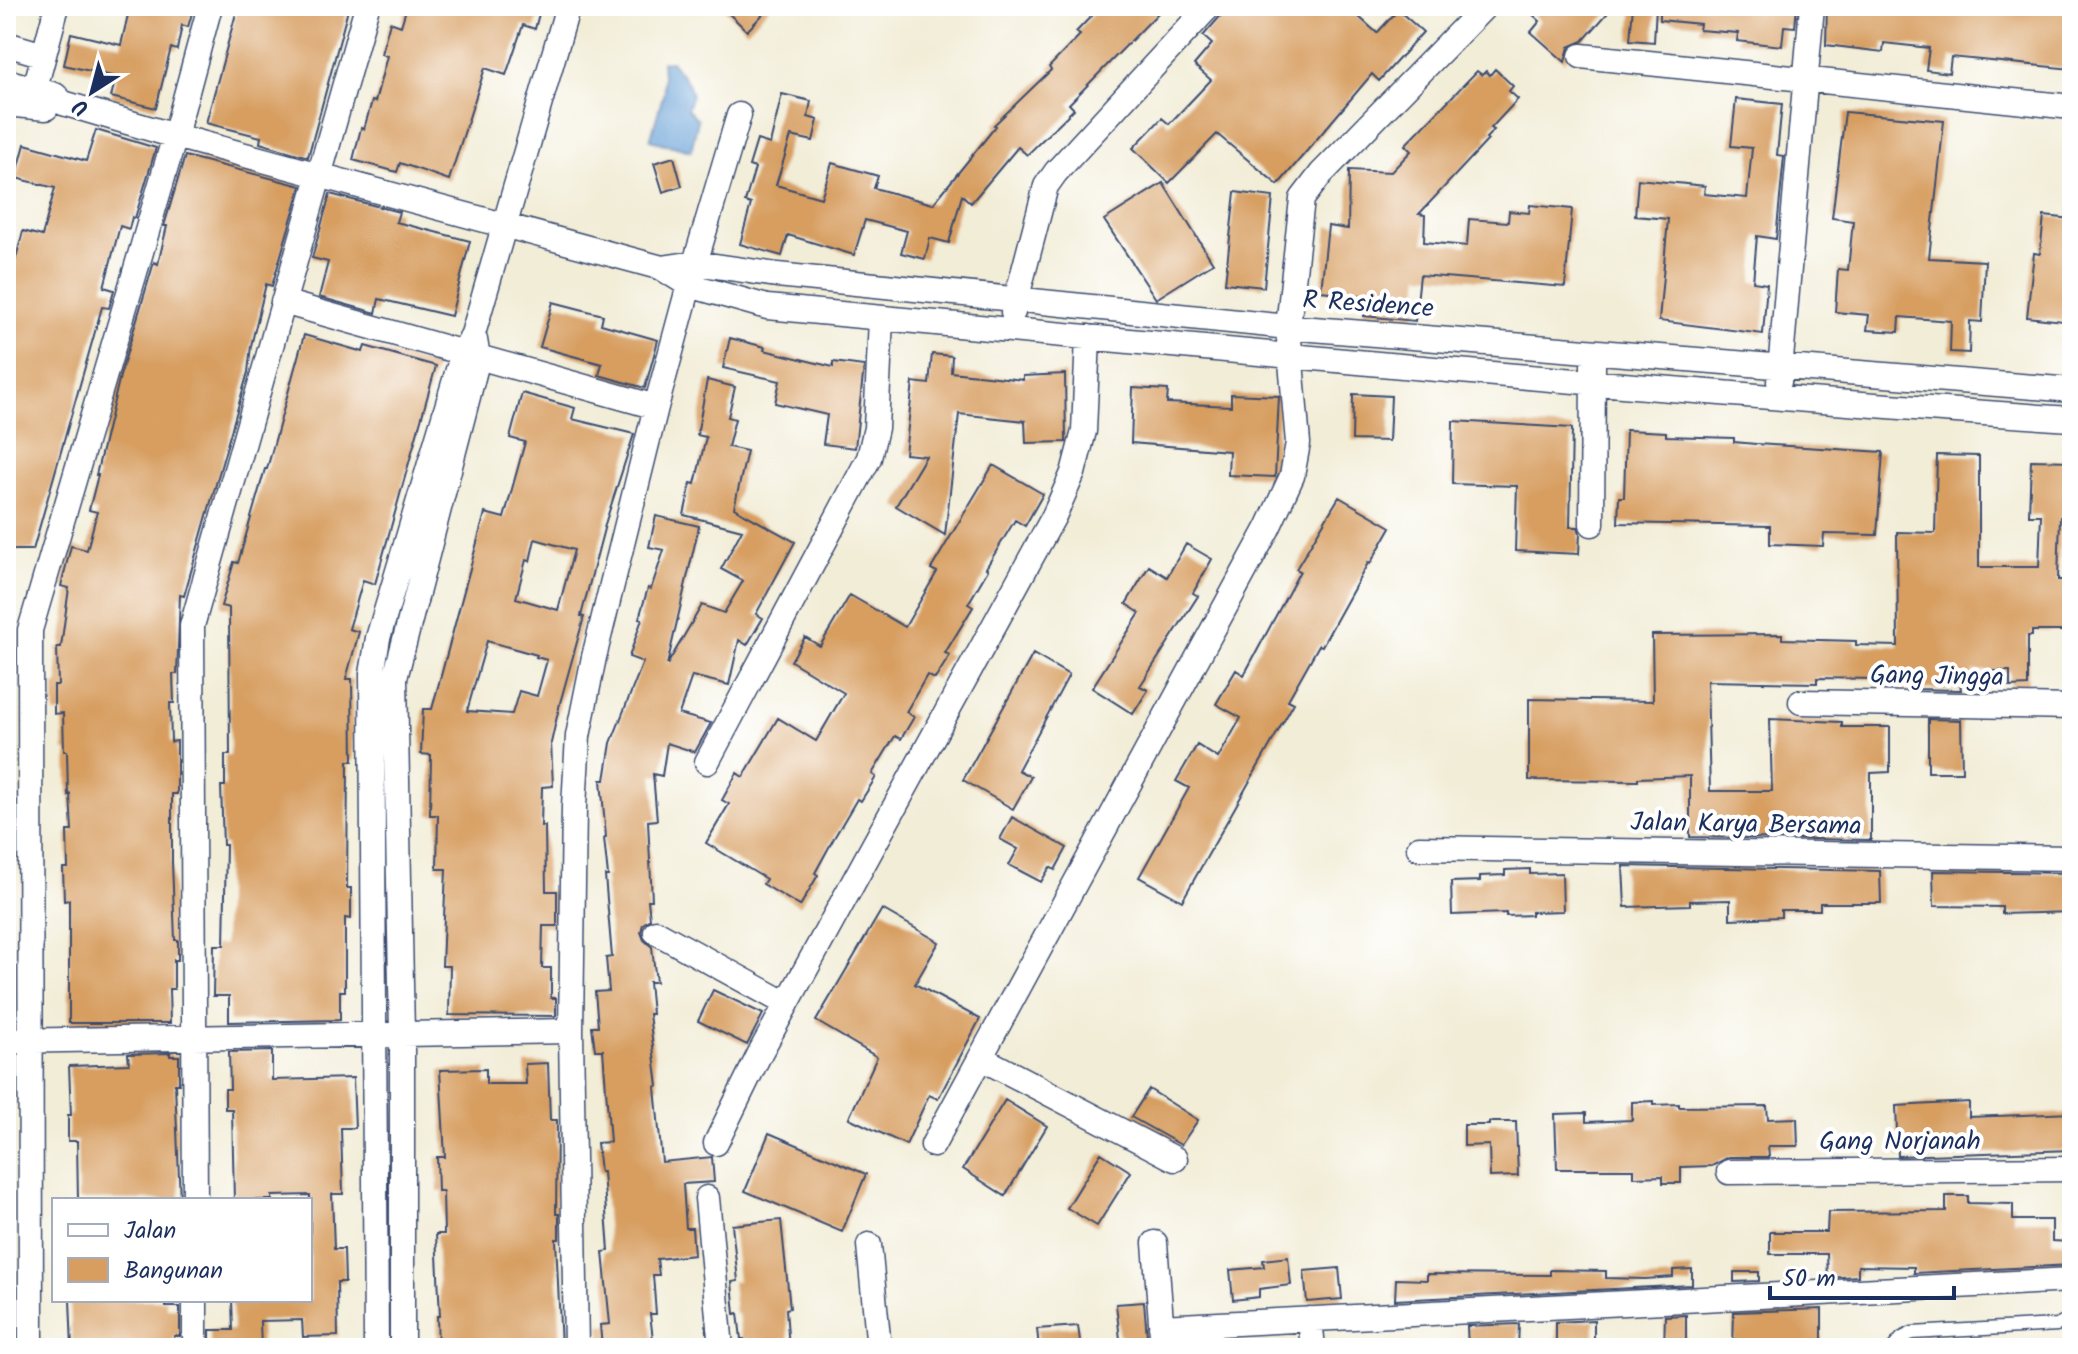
<svg xmlns="http://www.w3.org/2000/svg" width="2078" height="1354" font-family="Kalam,sans-serif">
  <style>
    .water { fill: #659fd5; stroke: #40679a; stroke-width: 2 }
    .building { fill: #d79e60; fill-rule: evenodd }
    .lines { fill: none; stroke-linecap: round; stroke-linejoin: round }
    .service-casing { stroke: #3b4c70; stroke-width: 15 }
    .minor-casing { stroke: #3b4c70; stroke-width: 27 }
    .service { stroke: #fff; stroke-width: 12 }
    .minor { stroke: #fff; stroke-width: 24 }
    .labels { text-anchor: middle; dominant-baseline: central; stroke-width: 8; stroke-linejoin: round; paint-order: stroke }
    .street-label { font-size: 26px; fill: #1b2f5e; stroke: #fff }
  </style>
  <rect width="100%" height="100%" fill="#fff"/>
  <filter id="ink" filterUnits="userSpaceOnUse"><feTurbulence type="fractalNoise" baseFrequency=".0125" numOctaves="2"/><feDisplacementMap in="SourceGraphic" scale="16" xChannelSelector="R" yChannelSelector="G"/><feConvolveMatrix kernelMatrix="1 2 1 2 8 2 1 2 1" color-interpolation-filters="sRGB"/></filter>
  <filter id="wash" filterUnits="userSpaceOnUse"><feTurbulence type="fractalNoise" baseFrequency=".006" numOctaves="4" result="noise"/><feDisplacementMap in="SourceGraphic" scale="32" xChannelSelector="R" yChannelSelector="G"/><feGaussianBlur stdDeviation="1.8" result="paint"/><feColorMatrix in="noise" values="0 0 0 0 0 0 0 0 0 0 0 0 0 0 0 0 0 1.4 0 .05"/><feComposite in="paint" operator="in"/></filter>
  <g filter="url(#wash)">
    <rect width="100%" height="100%" fill="#f2edd7"/>
    <path class="water" d="M671,61L688,83L692,95L687,109L698,120L691,151L650,140L664,92L662,62Z"/>
    <g id="blocks">
      <path class="building" d="M130,6H194L188,27L182,25L177,50L171,48L156,108L111,97L116,77L64,65L71,33L121,45Z
        M238,6H349L308,157L260,143L261,137L206,123Z
        M407,6H541L535,29L523,25L506,75L485,68L449,180L400,163L397,172L353,160L361,128L364,129L372,101L375,102L387,56L381,54L390,22L401,26Z
        M721,6H771L747,31Z
        M1101,6H1165L1069,104L1074,109L1027,155L1018,147L971,203L962,195L949,243L930,238L925,259L901,253L907,231L865,220L854,255L788,235L782,256L740,244L751,204L745,202L755,168L749,166L757,140L770,144L782,94L811,101L808,117L818,120L813,141L791,136L776,185L821,198L832,163L878,176L874,188L933,204L996,126L994,125L1051,70L1049,67L1080,35L1076,32Z
        M1229,6H1347L1377,33L1398,10L1423,32L1379,81L1372,74L1278,185L1217,134L1169,183L1133,148L1162,118L1169,124L1211,80L1194,65L1212,44L1203,36Z
        M1523,6H1614L1583,41L1569,47L1565,62L1531,32L1540,21Z
        M1633,6H1656L1654,42L1630,40Z
        M1660,6H1797L1795,27L1784,26L1782,46L1737,41L1738,33L1699,30L1700,24L1660,20Z
        M1827,6H2024L2072,12V69L1951,57L1949,73L1926,70L1929,48L1884,43L1883,52L1826,45Z
        M1495,69L1513,86L1509,91L1518,99L1491,128L1494,130L1486,138L1488,140L1419,214L1425,215L1424,242L1467,246L1469,219L1508,222L1509,211L1529,213L1530,205L1572,209L1565,287L1420,275L1415,321L1364,316L1366,296L1321,291L1328,226L1348,229L1349,170L1391,172L1411,151L1405,145L1477,71L1482,75L1486,71L1490,75Z
        M1736,99L1782,104L1777,155L1784,156L1776,239L1757,236L1753,282L1767,284L1763,334L1659,321L1668,219L1635,216L1638,179L1705,186L1704,194L1747,198L1752,148L1731,146Z
        M1845,112L1944,121L1929,258L1985,261L1982,322L1970,321L1969,353L1950,352L1951,321L1900,317L1899,332L1867,330L1869,315L1835,312L1838,269L1848,270L1853,221L1832,218Z
        M96,130L156,148L135,218L132,217L129,229L120,226L104,287L114,290L109,308L102,307L33,550H6V264L14,266L23,231L42,236L55,188L16,178L25,144L86,161Z
        M185,156L301,186L272,286L266,284L251,346L248,372L184,596L180,595L177,674H173L174,703H170L171,742L177,741V794H172V862L175,940H178V960H174V989H169L170,1023H69V900L64,901L63,868H68L67,831H72L70,794L68,795L67,751H64L63,713L54,714V685H58L57,647H61L69,588L61,586L71,546L87,550L97,512L89,510L98,475H96L120,376L154,262L158,264L167,226H164Z
        M674,157L682,186L663,192L654,163Z
        M1163,183L1213,263L1156,299L1104,220Z
        M1235,192L1273,197L1264,287L1225,283Z
        M330,194L399,212L396,222L470,241L451,316L379,299L376,313L319,297L328,262L312,258Z
        M2044,216L2072,219V322L2027,317L2034,253L2040,254Z
        M553,302L603,315L601,324L658,340L645,388L599,375L602,364L540,347Z
        M304,335L363,352L365,346L436,366L375,584L363,580L349,629L359,632L346,679H352L353,761H348L347,888H351V919L345,918V991H340V1020L229,1022V996H213L214,945H224L226,845H223L221,786H225V755H230L229,608L221,606L234,562L238,563L265,469H267Z
        M730,338L765,347L764,350L833,367V362L864,366L855,448L823,444L827,415L775,403L780,381L723,368Z
        M932,354L952,356L951,372L1023,380V376L1065,374L1066,442L1026,443L1025,421L959,414L945,535L896,506L926,456L905,454L913,382L929,384Z
        M707,380L735,387L728,417L735,419L728,447L747,451L734,508L795,542L756,614L763,618L747,645L739,640L729,685L692,676L679,714L711,723L695,752L667,743L662,776L653,774L657,820L648,821L652,900H648L650,919L643,924L641,932L644,940L652,947L656,982H649L652,1014H649L658,1086L655,1087L662,1162L712,1157L714,1182L683,1184L686,1228H692L694,1255L657,1259L659,1275H653L656,1314H650L654,1348H602L600,1325L610,1324L603,1252L609,1251L603,1172H600L597,1143L610,1142L603,1050H595L592,1026H598L595,992L609,991L606,958L612,957L605,876H608L604,838L606,837L601,780H605L611,743L643,662L629,657L642,619L639,618L648,588L651,589L664,550L649,547L656,516L699,526L667,665L702,605L724,613L743,581L721,569L742,530L684,515L691,483L695,484L706,437L697,435Z
        M1133,388L1168,390L1167,403L1231,406V394L1279,396L1275,477L1228,475L1229,451L1131,443Z
        M522,393L575,408L572,419L634,434L606,521L581,616L584,617L560,703L551,743L553,786L542,787L541,826H545L546,891H557V926H543L542,968H551V998H556V1016L449,1015L450,966H442L446,869H437L438,815H430L431,755L421,754L423,709H432L485,513L504,518L525,442L510,438ZM535,539L574,550L558,610L516,598L526,560L530,561ZM487,641L537,655L536,657L547,660L537,696L519,691L512,714L467,711Z
        M1353,394L1391,396L1389,441L1352,440Z
        M1453,421L1572,428L1570,527H1578L1580,533L1579,554L1515,551L1517,486L1452,484Z
        M1626,430L1666,432V436L1734,438V442L1756,444L1883,452L1877,535L1824,534L1823,546L1770,544V526L1618,523L1619,497H1624Z
        M1937,455L1979,456V567H2039L2041,515H2029L2031,460L2072,461L2071,517H2060L2058,580H2072V631H2032V636H2028V686L2010,687V671H1973V682L1960,683L1961,690L1914,689V685H1876V679L1817,678V683L1707,681L1710,791H1772L1770,719L1842,722V727H1890V772L1871,773V840L1690,837V776L1638,778V781L1529,780V699L1653,701L1652,635L1782,634V639L1856,641V645L1898,646L1897,532L1935,533Z
        M993,465L1043,494L1025,526L1015,520L986,568L988,570L968,604L973,607L945,653L950,655L935,679L927,675L906,712L914,717L901,739L895,736L872,774L876,777L861,801L857,799L834,838L815,873L818,875L800,906L763,884L766,879L706,843L729,804L722,800L737,773L743,777L778,718L816,741L844,693L791,661L805,637L820,646L850,595L905,627L937,572L931,569Z
        M1339,497L1391,527L1370,564L1368,563L1322,646L1319,645L1288,700L1294,703L1182,901L1139,877L1189,788L1176,781L1197,745L1218,758L1241,718L1216,704L1236,670L1244,675L1300,571L1296,569Z
        M1186,544L1212,559L1193,593L1198,596L1140,686L1148,690L1133,714L1092,688L1140,613L1126,604L1149,566L1167,577Z
        M1033,654L1069,675L1018,770L1031,777L1013,809L963,780Z
        M1928,719L1961,720L1962,772H1928Z
        M1012,817L1067,848L1055,870L1050,867L1041,882L1009,865L1018,849L1000,839Z
        M1623,866L1880,871L1881,903H1820V910H1781V917L1730,919V900L1690,901V905L1625,907Z
        M1530,869V874L1562,873L1563,911L1531,912V915L1506,916V913L1452,915L1451,882L1480,881V876L1505,875V870Z
        M1933,871L2071,873L2072,912L2002,914V907L1934,906Z
        M882,909L939,942L915,984L980,1019L938,1099L929,1095L906,1145L849,1118L877,1057L816,1021Z
        M713,990L763,1014L747,1045L698,1021Z
        M272,1051V1080L353,1078L355,1128H341L343,1194H332L334,1249H344L345,1282H337L338,1336L303,1337L302,1320L260,1321L261,1348H210V1330H233L232,1300H310V1195L272,1196V1200H234L232,1109H225V1089H230L229,1052Z
        M170,1053V1056H179V1084H175L180,1200H78L77,1141H68V1115H71L69,1066L129,1064L128,1054Z
        M548,1063L550,1120H557L556,1214H559V1239H556L561,1348H438L437,1316H440L436,1234H444L443,1191H438L437,1157H445L440,1070L486,1069V1084H526L525,1064Z
        M1149,1089L1198,1120L1181,1145L1131,1117Z
        M1005,1100L1047,1126L1005,1196L963,1169Z
        M1654,1101V1105L1679,1104V1107L1767,1106L1768,1119L1797,1118L1798,1146H1768L1769,1157H1729L1712,1166L1681,1167V1183H1663V1176L1634,1177V1169H1557L1555,1114L1586,1113V1122L1632,1120V1102Z
        M1969,1102V1117L2072,1113V1150L1898,1156L1896,1106Z
        M1489,1122H1516L1518,1176L1490,1177L1489,1145L1464,1146V1125H1489Z
        M769,1133L866,1174L842,1232L745,1191Z
        M1101,1153L1131,1172L1097,1226L1067,1208Z
        M1946,1196H1968V1203L2013,1204V1220H2052V1241L2072,1242V1265L1914,1273V1267L1858,1266V1276L1828,1278L1827,1254H1770V1232H1827L1828,1212L1946,1211Z
        M781,1220L790,1308L786,1309L789,1348H745L744,1339H741L738,1313L735,1314L732,1282L738,1281L732,1225Z
        M1288,1257L1291,1285L1259,1289V1297L1233,1300L1230,1270L1264,1267L1263,1260Z
        M1339,1268L1342,1299L1307,1302L1304,1271Z
        M1692,1269V1285L1395,1300L1396,1279L1427,1280V1274L1550,1275V1270L1606,1271V1278L1645,1279L1673,1277V1270Z
        M1734,1272H1759V1281L1734,1282Z
        M70,1300H166V1307H180V1336H174V1348H72Z
        M1144,1302L1148,1348H1121L1116,1304Z
        M1822,1309V1348H1733L1734,1312Z
        M1686,1315V1348H1664L1665,1316Z
        M1594,1320V1348H1556V1322Z
        M1519,1324L1518,1348H1468L1467,1326Z
        M1078,1326L1081,1348H1039L1037,1329Z"/>
    </g>
  </g>
  <g filter="url(#ink)">
    <use href="#blocks" fill-opacity="0" stroke="#3b4c70" stroke-width="2"/>
    <g class="lines">
      <defs>
        <path id="service" d="M1893,1348L1902,1338L1912,1333L2057,1325L2072,1317"/>
        <path id="minor" d="M6,44L44,55
          M1581,56L2072,107
          M6,81L55,95L63,103L175,136L662,268L689,285L767,307C1202,348 1636,390 2072,419
          M31,103L57,6
          M6,104L46,108
          M662,268L695,263L777,275L1288,327L2072,390
          M283,302L656,407
          M1013,312L1046,186L1056,172L1209,6
          M1779,382L1812,6
          M1592,524L1593,366
          M1801,702L2072,707
          M707,762L869,458L876,428L881,318
          M1419,848L2072,858
          M656,932L787,1004
          M6,1041L571,1031
          M981,1058L1175,1159
          M716,1143L761,1051L1054,516L1073,473L1084,431L1088,337
          M933,1145L1268,528L1292,476L1298,443L1288,327L1302,199L1321,174L1485,6
          M1729,1172L2072,1169
          M707,1198L721,1348
          M195,1200L192,626L367,6
          M1155,1243L1163,1348
          M869,1245L879,1348
          M1310,1319L1313,1348
          M1161,1327L2072,1280
          M31,1348L30,630L175,136L210,6
          M195,1348V1300
          M376,1348L372,674L378,638L463,353L473,334L568,6
          M402,1348V1034L395,678L478,358L475,340
          M576,1348L571,1031L574,807L578,736L594,657L656,407L695,263L739,115"/>
      </defs>
      <use href="#service" class="service-casing"/>
      <use href="#minor" class="minor-casing"/>
      <use href="#service" class="service"/>
      <use href="#minor" class="minor"/>
    </g>
  </g>
  <g class="labels">
    <g class="street-label">
      <text transform="translate(1368 305) rotate(4)">R Residence</text>
      <text transform="translate(1937 677) rotate(1)">Gang Jingga</text>
      <text transform="translate(1746 825) rotate(1)">Jalan Karya Bersama</text>
      <text x="1900" y="1142">Gang Norjanah</text>
    </g>
  </g>
  <rect width="2078" height="1354" fill="none" stroke="#fff" stroke-width="32"/>
  <rect x="52" y="1198" width="260" height="104" fill="#ffffff" stroke="#a4acbf" stroke-width="2"/>
  <rect x="68" y="1224" width="40" height="12" fill="#ffffff" stroke="#a4acbf" stroke-width="2"/>
  <text x="124" y="1238" font-size="24" fill="#1b2f5e">Jalan</text>
  <rect x="68" y="1258" width="40" height="24" fill="#d79e60" stroke="#a4acbf" stroke-width="2"/>
  <text x="124" y="1278" font-size="24" fill="#1b2f5e">Bangunan</text>
  <g transform="translate(92 92) rotate(216)" stroke="#ffffff" stroke-width="6" paint-order="stroke">
  <path d="M0-6L14 30L0 20L-14 30Z" fill="#1b2f5e"/>
  <text y="-12" font-size="22" font-weight="bold" text-anchor="middle" fill="#1b2f5e">U</text>
  </g>
  <path d="M1770 1286v12h184v-12" fill="none" stroke="#1b2f5e" stroke-width="4"/>
  <text x="1782" y="1286" font-size="24" fill="#1b2f5e" stroke="#ffffff" stroke-width="6" paint-order="stroke">50 m</text>
</svg>
